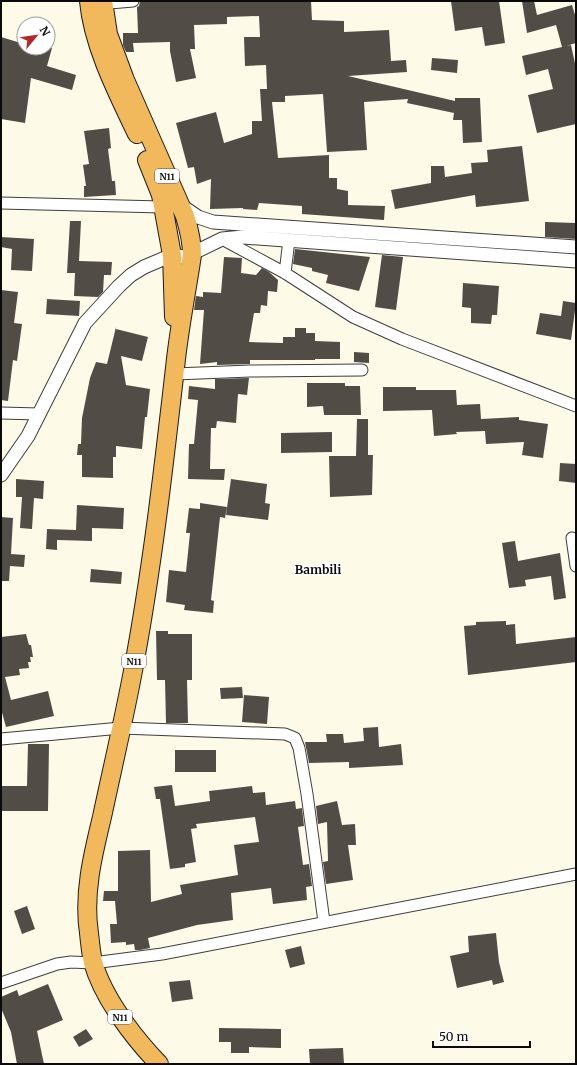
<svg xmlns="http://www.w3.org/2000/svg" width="577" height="1065" font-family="Merriweather,serif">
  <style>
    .building { fill: #524c47 }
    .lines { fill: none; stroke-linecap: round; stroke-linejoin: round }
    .minor-casing { stroke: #3d3d3d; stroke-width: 13 }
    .tertiary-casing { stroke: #3d3d3d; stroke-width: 15 }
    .trunk-casing { stroke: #1b1b1b; stroke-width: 20 }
    .minor { stroke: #fff; stroke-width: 11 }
    .tertiary { stroke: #fff; stroke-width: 13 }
    .trunk { stroke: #f2b85c; stroke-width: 18 }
    .labels { text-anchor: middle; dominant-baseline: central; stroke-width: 4; stroke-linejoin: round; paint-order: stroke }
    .shield { fill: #fff; stroke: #545454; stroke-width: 1 }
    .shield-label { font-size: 9px; font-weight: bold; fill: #0a0a0a }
    .quarter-label { font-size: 12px; font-weight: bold; fill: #0a0a0a; stroke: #fff }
  </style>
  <rect width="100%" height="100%" fill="#fefae8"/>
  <path class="building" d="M140,1H311L312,20L344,21V32L389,30L391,61L406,60L407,72L348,76L455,101V98H480L482,142L463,143L462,120H453L454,113L407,103L408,99L364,102L367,150L327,152L323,94L285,96V102H272L278,158L329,155V178H337V189L348,191V205L385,206L384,220L302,214V206L259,203L257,210L243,209V208L210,209L211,179L197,184L194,167L188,168L176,123L216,112L224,143L252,134V121H262L260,89H267L266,65L245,66L244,37H260L259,16L227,17V24L194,25L195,49H190L196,78L176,82L170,51V42L133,43L134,52H126L123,45V33H138L137,7L139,6Z
    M451,1H499L505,43L485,46L482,27L455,31Z
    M522,1H534L537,15L572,5L576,18V43L566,46L571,45L576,68V124L537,133L528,95L553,89L548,69L526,75L522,56L562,47L556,25L527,33Z
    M1,37L24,44V48H52L47,66L76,75L72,90L31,78L25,123L1,119Z
    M432,58L458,60L457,73L431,70Z
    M109,128L111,148L108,149L112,181H115L116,195L84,197V186H86L83,165L89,164L84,131Z
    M522,146L529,201L476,207L475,195L395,209L391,190L431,183V166H444L445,177L472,173L471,163L488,162L487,150Z
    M70,221H81L79,261L112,262L111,275H104L103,292L98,297L74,296L75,273H67Z
    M545,222L576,223V239L545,237Z
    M1,237L34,239L32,271L11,270L12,249L1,247Z
    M295,249L370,257L359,291L326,283L328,275L312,271V268L293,264Z
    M382,255L403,257L396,310L375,307Z
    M224,257L242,258L241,273L256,275L262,268L269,272L278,280L277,292L268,291L267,306L261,305L260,313H254L249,342L283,343V337H295V328H306V333H315V341L340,342V359H315V360H250V364L217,365V362L200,364L204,310H194L196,296L203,297V292L221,293Z
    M463,283L499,286L497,315H492L491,324L471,323V308L462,307Z
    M1,290L18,292L14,323L22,324L17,361L13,360L8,401L1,400Z
    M47,299L80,301L79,316L46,314Z
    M563,301L576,303L571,340L536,334L540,313L561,316Z
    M116,327V329L148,337L142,361L121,356L126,385L150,389L147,417H145L142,449L116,446V457H113V478L82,477V455H77L78,444H81L82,418L90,378L96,362L107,364Z
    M354,352L369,353V363L354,362Z
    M249,378L247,395L238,394L236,423L217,421L216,428H211L210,469H225L224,480L188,479L189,444H194L198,400L188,399L189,386L215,389V379Z
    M307,383H345V386H360L361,415H324L323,406L307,407Z
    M383,387H416V390H456L457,405L480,404L481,419L519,417V420L548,424L543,458L522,455L524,442L486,444L485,431L456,432L457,434L434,436L432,410L383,411Z
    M357,419H368V455H373L372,495L330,497L329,456H356Z
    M332,432V452L281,453V433Z
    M560,463L576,464V483L559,481Z
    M16,479L44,481L43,499L34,498L32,529L20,528L22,497H16Z
    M231,479L267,484L265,503L270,504L268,520L226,515Z
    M200,503L227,507L225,518L220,517L211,600L214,601L213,613L184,610L185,605L166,602L169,570L186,572L190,533H186L189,508L200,509Z
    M77,505L124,508L123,529L92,528V541L57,540V550L46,549L47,529L76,530Z
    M1,517L13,518L11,554L25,555L24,567L10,566L9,581H1Z
    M515,541L518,561L560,553L566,598L554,600L551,576L525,580L526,586L509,588L502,543Z
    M91,569L122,572L121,584L90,582Z
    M506,621V625L515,624L516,644L576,637V662L468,675L464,626L476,625V622Z
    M156,631H168V634H192V680H187L188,723H166L165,680H157Z
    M26,634L29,645H31L33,657H30L31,662H28L29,668L19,669L20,675L5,677L11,700L48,691L54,716L6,727L1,709V637Z
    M242,687L243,698L221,699L220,688Z
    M244,695L269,697L267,724L242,722Z
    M378,727L379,747L401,744L403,765L349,768V762L309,763L305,742H327L326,734H343L344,743L364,741L363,728Z
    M28,744H49L48,811H1V786H27Z
    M175,750H216V772H175Z
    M172,785L175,806L210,801L209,791L252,786L253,793L265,792L266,805L295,801L296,809L302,808L304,826L298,827L303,865L309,864L312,886L306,887L307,900L273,904L271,888L231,893L233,920L197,925L148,938L150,948L140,950H135L134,944L126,945V942L111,943L110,924H117L115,901H103L104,891H118V851L150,850L151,902L182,894L180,885L238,875L234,845L259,842L255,817L196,824L197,828L191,829L196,862L185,864V867L170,869L160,799H156L154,787Z
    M337,801L342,825L355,824L356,845H348L353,880L326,884L323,862L328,861L327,822L318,824L316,806Z
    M27,906L35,929L22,934L14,911Z
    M496,933L499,962L504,982L493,985L492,980L457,988L450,956L469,952L468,936Z
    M301,946L305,964L290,968L285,950Z
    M190,980L193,999L172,1002L169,982Z
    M48,984L63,1020L37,1031L44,1064H17L11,1032L1,1008V997L17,990L19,996Z
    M219,1028L281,1029V1048L249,1047V1053H231V1042H219Z
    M86,1029L93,1039L79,1047L73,1037Z
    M343,1048L344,1064H310L309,1049Z"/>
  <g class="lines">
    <defs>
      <path id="minor" d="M98,4L133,1
        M1,203L162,207
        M222,239L285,273L353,317L402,339L576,406
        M285,273L289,240
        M175,374L250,371L362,370
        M1,413L39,414
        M572,538L576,566
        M1,739L121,728L285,734L295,738L299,748L307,794L324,922
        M1,983L57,964L71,962L93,963L162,954L576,874"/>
      <path id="tertiary" d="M179,204L198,217L213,222L576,247
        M1,475L28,436L85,323L119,286L131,275L144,267L172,255L183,257L187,256L222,239L243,237L576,261"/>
      <path id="trunk" d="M89,1C93,46 118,94 137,134
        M103,1L108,34L125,80L185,216C189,229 192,241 192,255C187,289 180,324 176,359C164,465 152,571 132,676C123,723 112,770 102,817C93,854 83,894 89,933C90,943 91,953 93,962C103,998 134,1038 159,1064
        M147,160L161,195L172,255L174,317"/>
    </defs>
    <use href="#minor" class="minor-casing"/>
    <use href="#tertiary" class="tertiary-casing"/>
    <use href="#trunk" class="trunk-casing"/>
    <use href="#minor" class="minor"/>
    <use href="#tertiary" class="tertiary"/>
    <use href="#trunk" class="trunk"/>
  </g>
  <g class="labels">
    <g class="shield">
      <rect x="155" y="169" width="24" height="14" rx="3"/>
      <rect x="122" y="654" width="24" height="14" rx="3"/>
      <rect x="108" y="1010" width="24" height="14" rx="3"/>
    </g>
    <g class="shield-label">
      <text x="167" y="176">N11</text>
      <text x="134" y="661">N11</text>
      <text x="120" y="1017">N11</text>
    </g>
    <g class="quarter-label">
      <text x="318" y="569">Bambili</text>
    </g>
  </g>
  <rect width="577" height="1065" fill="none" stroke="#0a0a0a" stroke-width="4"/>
  <g transform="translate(36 36) rotate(61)"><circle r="19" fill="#ffffff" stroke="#9d9d9d"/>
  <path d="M0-3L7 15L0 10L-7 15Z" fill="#b4282d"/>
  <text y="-6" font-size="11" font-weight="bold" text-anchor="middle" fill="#0a0a0a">N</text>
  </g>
  <path d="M433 1041v6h97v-6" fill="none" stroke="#0a0a0a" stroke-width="2"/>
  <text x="439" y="1041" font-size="12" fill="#0a0a0a" stroke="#ffffff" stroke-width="3" paint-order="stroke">50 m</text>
</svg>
